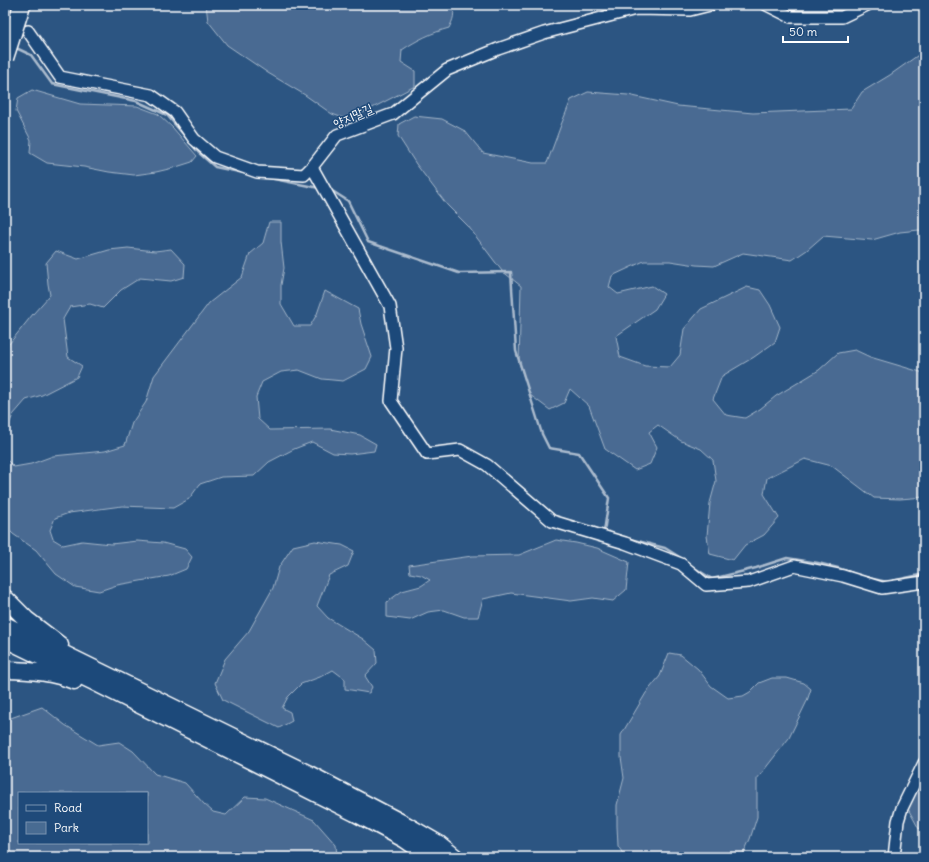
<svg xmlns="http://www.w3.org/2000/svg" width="929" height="862" font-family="Delius,'Poor Story',sans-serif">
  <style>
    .green { fill: #486b92; stroke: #a4b5c8; fill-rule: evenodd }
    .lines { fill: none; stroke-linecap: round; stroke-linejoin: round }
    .stream { stroke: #acbcce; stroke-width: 2.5 }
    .minor-tunnel { stroke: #4c6e95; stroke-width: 11; stroke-dasharray: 11 5.5; stroke-linecap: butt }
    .minor-casing { stroke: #fff; stroke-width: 14 }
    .highway-casing { stroke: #fff; stroke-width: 19 }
    .minor { stroke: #1f4a7a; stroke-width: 11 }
    .highway { stroke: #1f4a7a; stroke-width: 16 }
    .highway-bridge-casing { stroke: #fff; stroke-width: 19; stroke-linecap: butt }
    .highway-bridge { stroke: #1f4a7a; stroke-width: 16 }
    .labels { text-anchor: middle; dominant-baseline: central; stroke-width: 3; stroke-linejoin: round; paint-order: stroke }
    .street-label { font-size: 13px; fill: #fff; stroke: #1f4a7a }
  </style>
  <rect width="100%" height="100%" fill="#2c5582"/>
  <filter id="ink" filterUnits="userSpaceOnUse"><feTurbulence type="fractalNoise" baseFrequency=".025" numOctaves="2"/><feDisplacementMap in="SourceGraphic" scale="8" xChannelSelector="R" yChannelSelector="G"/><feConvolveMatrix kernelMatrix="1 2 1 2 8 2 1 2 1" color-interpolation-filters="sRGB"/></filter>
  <g filter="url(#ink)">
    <path class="green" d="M206,5H451C456,13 453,20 449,28C431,33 417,40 402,50L401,62L415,71V86L349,120L332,114L305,95L268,73L227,45L208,21Z
      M924,51V232L919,230L900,232L872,240L823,236L807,250L792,260L743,253L714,266L696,265L670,261H644L612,276L609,287L618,294L652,286L664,294L655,309L616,336L620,357L645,366L670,367L680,355L684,329L701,309L747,287L760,290L770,305L780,327L775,342L754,357L722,376L713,399L726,415L745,418L760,409L776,396L819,370L838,353L855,350L870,357L924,373V497L900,499L874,498L832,466L805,459L767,478L764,494L779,518L764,535L745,545L733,560L710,554L707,536L710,503L716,481L713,460L701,449L681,441L658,425L649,432L657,447L650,464L635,470L605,449L589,406L570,389L564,403L550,410L530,395L519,363L521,286L502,271L468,226L447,205L416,164L398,136L399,124L414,116L442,119L465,131L483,153L533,163H547L561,125L571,100L588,92L628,95L678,106L753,113L851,109L862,92L890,75Z
      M32,90L80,104L137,106L158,114L173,128L197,156L192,162L173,168L156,172L134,175L109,172L84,167L47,163L30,153L31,140L16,111L18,98Z
      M269,222H281V242L284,268L281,285V304L294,326H310L317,314L325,291L358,309L361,324L372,357L366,369L343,381L322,379L299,370L281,372L262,382L256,397L258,419L270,430L330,429L360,435L376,444L374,451L350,454L333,453L312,442L294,449L269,462L254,476L221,477L200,484L189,499L173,508L122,506L69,513L55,518L50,530L53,539L63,545L82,541L111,544L137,541L163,543L185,549L192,557L186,569L169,576L117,585L99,591L75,587L56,574L36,550L13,534L5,526V458L14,467L31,464L53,456L105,451L125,445L132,423L146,402L154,376L209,303L242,277L250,254L263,243Z
      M128,248L155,251L171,249L185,264L184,277L171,281L140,278L121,290L103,308L90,304L70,307L63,319L68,357L82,366L77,377L42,395L26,400L13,415L5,434V349L33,314L50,295L48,284L46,263L56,251L78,259L109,250Z
      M556,540L576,543L597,548L629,562L626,590L613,601L593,598L571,601L511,593L483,599L478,617H464L444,610L428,612L410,620L387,617V602L402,591L421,586L430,580L421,575L410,573L409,565L472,556L519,555Z
      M315,541L342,545L354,551L348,566L329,575L317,606L328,618L363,639L376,650L377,663L365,676L372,687L369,693L345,689V679L333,670L320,677L301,684L288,697L282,708L290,712L292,721L279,728L223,700L215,683L225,659L249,631L273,588L279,567L293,546Z
      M669,653L681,655L698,669L711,686L728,698L743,696L750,692L759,683L772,678H787L804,683L811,689L807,701L789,738L757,779V817L750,839L742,857H625L618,846L617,826V805L624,778L621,757V735L646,693L660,676Z
      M42,707L65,725L98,745L119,742L133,751L155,774L185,783L204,804L213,812L226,815L245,797L265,798L314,820L336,845L337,857H5V720ZM19,793H147V843H19Z
      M924,765V825L919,829L907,807Z"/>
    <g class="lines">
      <path class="stream" d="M14,47L31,55L52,84L136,101L167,115L198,152L215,167L244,173
        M269,178L319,188
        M330,191L334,192L348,201L368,242L459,273L511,272L516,351L542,434L549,448L579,453L609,498L604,532H606
        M630,539L665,548L681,558
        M690,565L712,579L756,568L787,558L818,563L838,568L852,573
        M864,577L887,582
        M892,581L924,574"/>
      <path class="minor-tunnel" d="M5,23L22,29"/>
      <defs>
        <path id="minor" d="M767,5L791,17H842L867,5
          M28,31L60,77L151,95L175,112L194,139L215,157L257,172L304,175L312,167L337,135L393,114L447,70L498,49L544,33L636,9L690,10L710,5
          M312,167L390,306L396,348L391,401L427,454L460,450L487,465L552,521L625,543L681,564L706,585L749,582L794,566L843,576L882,588L924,582
          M894,857L898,821L902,808L924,763"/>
        <path id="highway" d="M5,14L8,5
          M5,598L26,619L60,645
          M5,625L307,773L406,825L439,844L455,857
          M5,639L94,682L355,813L404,839L430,857
          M5,670C28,670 53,672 74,681"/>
      </defs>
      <use href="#minor" class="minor-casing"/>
      <use href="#highway" class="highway-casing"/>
      <use href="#minor" class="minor"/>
      <use href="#highway" class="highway"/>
      <defs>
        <path id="highway-bridge" d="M5,58L22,5"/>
      </defs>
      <use href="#highway-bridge" class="highway-bridge-casing"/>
      <use href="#highway-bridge" class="highway-bridge"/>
    </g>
  </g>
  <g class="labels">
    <g class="street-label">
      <text transform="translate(353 116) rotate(-24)">양지말길</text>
    </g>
  </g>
  <rect width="929" height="862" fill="none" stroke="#1f4a7a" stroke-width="20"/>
  <rect x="10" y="10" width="909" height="842" fill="none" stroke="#fff" stroke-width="1.5" filter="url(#ink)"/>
  <rect x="18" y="792" width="130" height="52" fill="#1f4a7a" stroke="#7992af"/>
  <rect x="26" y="805" width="20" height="6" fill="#1f4a7a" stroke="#7992af"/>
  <text x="54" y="812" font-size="12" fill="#ffffff">Road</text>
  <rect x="26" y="822" width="20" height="12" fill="#486b92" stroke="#7992af"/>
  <text x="54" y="832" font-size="12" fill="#ffffff">Park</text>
  <path d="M783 36v6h65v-6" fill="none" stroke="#ffffff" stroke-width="2"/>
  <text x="789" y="36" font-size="12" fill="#ffffff" stroke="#1f4a7a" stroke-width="3" paint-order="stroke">50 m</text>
</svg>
